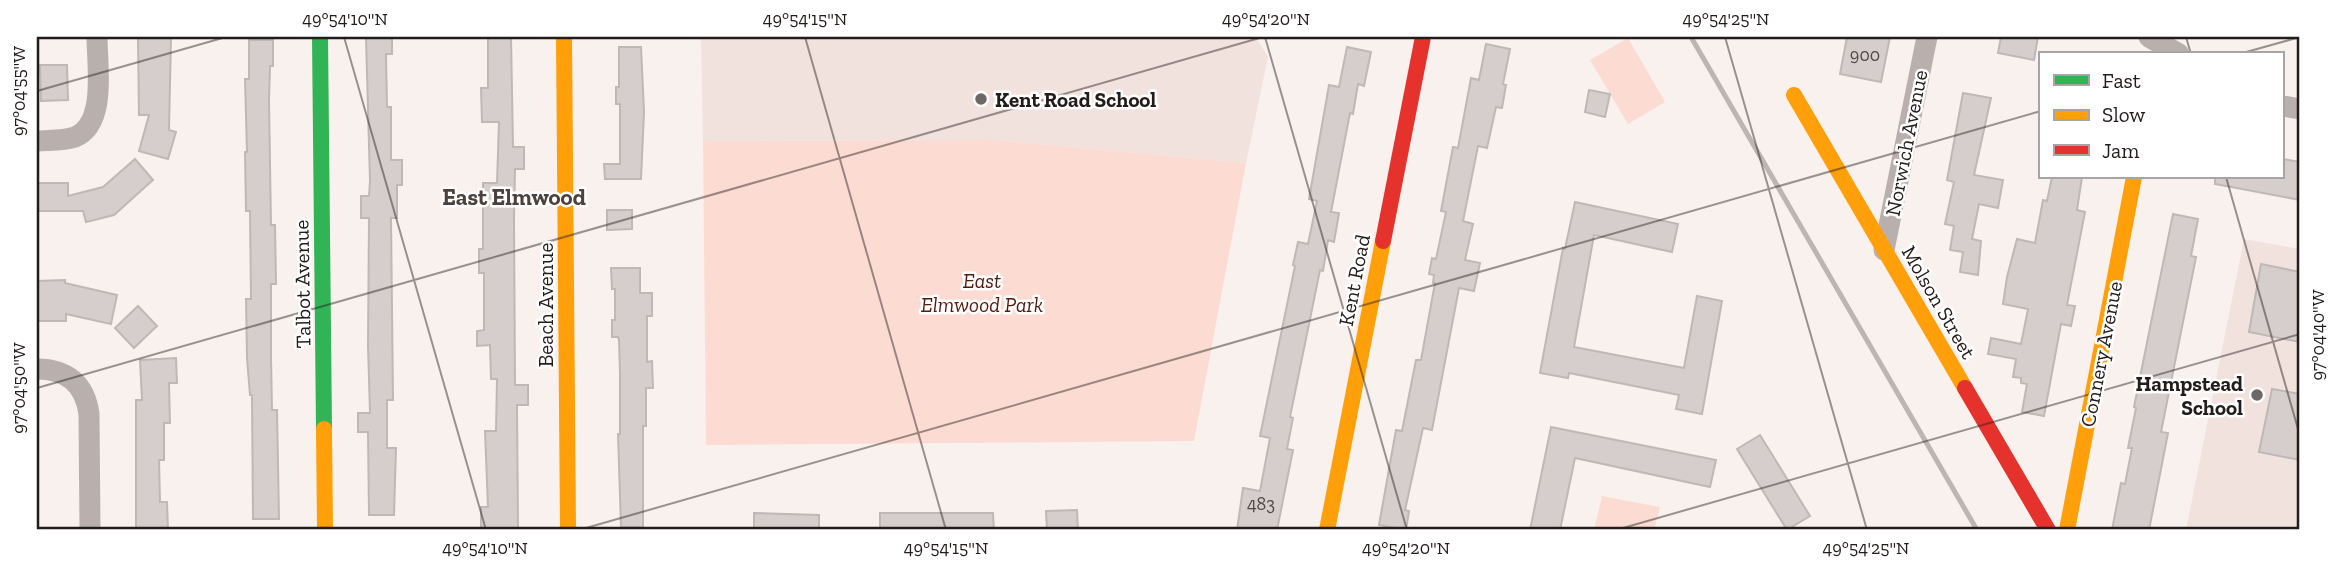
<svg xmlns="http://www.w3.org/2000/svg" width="2337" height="567" font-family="'Zilla Slab',serif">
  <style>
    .built { fill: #f2e2dd }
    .green { fill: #fcdbd2 }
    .building { fill: #d5cecc; stroke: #beb8b6; stroke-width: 2 }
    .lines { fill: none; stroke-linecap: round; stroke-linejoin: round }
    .street { stroke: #b9b0ad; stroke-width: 21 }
    .fast { stroke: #30b455; stroke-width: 16 }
    .slow { stroke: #ff9f0a; stroke-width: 16 }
    .jam { stroke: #e5322d; stroke-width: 16 }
    .rail { stroke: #bdb5b2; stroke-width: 5 }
    .ticks { fill: none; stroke: #221c1b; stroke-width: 2; stroke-opacity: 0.45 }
    .poi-dot { fill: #6d6765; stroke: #fff; stroke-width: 2.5 }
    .labels { text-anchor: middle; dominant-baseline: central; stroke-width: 5; stroke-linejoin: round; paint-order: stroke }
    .number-label { font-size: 18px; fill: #4f4847 }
    .poi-label { font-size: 21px; font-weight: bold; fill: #221c1b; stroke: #fff; text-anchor: start }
    .street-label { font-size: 21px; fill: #221c1b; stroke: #fff }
    .park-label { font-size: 21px; font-style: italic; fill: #56190b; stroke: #fff }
    .neighbourhood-label { font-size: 23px; font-weight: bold; fill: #4d413e; stroke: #fff }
    .neatline { fill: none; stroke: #221c1b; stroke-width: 2.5 }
    .ticks-label { font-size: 18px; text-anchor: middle; fill: #221c1b }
  </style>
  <rect width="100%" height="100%" fill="#f9f1ee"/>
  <path class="built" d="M701,37H1256L1268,57L1246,163L995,140L703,141Z
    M2244,239L2300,249V530H2186Z"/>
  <path class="green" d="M1628,38L1665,102L1628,124L1590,60Z
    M995,140L1246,163L1194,441L706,445L703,141Z
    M1602,496L1660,507L1654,530H1594Z"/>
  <path class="building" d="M366,37H392V54H386L387,107H391V160H402V185H397V218H391L393,400H387V448H396L394,515H369L368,432H358V413H370L368,345L369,218H361V196H369L370,181Z
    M488,37H511L513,147H524V169H515L514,218L515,385H528V405H517L518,530H481V507H488L485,431H496L497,379H491L490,345L477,346V331L484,330V273H479V249H483V183H497L499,122H482L481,88H488Z
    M1847,37H1890L1881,82L1840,74Z
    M2001,37H2038L2034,60L1998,53Z
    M138,38H171L169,130L176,132L168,159L139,151L149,115H139Z
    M249,40H273V66H270L269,101L271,225H275L276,284H271V358L272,410H277L279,519H253L252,395H250L247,358L246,299H251L250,211H246L245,152H247L245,79H249Z
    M1486,44L1510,49L1503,84L1506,85L1502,108L1496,107L1487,148L1478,146L1463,221L1473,224L1465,260L1480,263L1474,291L1459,288L1432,430L1423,428L1405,510L1409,511L1406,530L1379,525L1396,430L1402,431L1416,360H1421L1435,283H1433L1434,275L1429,274L1432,258L1436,259L1446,212L1441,211L1453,147L1458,148L1471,78L1479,80Z
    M619,47H641L644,112L641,179H605L604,164H620V104H616V87H619Z
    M1347,47L1371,52L1364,86L1358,84L1353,114L1350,113L1331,212L1339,213L1334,242L1328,240L1323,271L1320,270L1290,417L1293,418L1287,449L1293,450L1277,530H1237L1243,488L1260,491L1270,438L1260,436L1295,266L1293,265L1298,242L1308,244L1317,201L1309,199L1329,85L1339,87Z
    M40,65H67L68,100L41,101Z
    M1589,90L1610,94L1605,117L1585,112Z
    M1963,93L1991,98L1974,175L2003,180L1998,208L1979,204L1972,239L1981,241L1978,275L1960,272L1963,252L1950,250L1954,226L1945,224L1954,182L1947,180Z
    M135,159L153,180L114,215L86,222L83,211H37V183H68V196L103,187Z
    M2283,159L2300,162V200L2215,184V177H2283Z
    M2052,177H2082L2077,210L2085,212L2067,305L2075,306L2071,326L2061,324L2044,416L2022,412L2027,384L2021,383V378L2013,377L2016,359L1988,354L1991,338L2021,344L2028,309L2003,304L2007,277L2017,239L2035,243L2043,200L2047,201Z
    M1575,202L1678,224L1672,252L1594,235L1574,347L1684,368L1697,296L1722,301L1702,414L1676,409L1679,395L1569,373L1568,378L1540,373L1563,248L1565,249Z
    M607,210H632V229L607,230Z
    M2173,214L2198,219L2191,256L2196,257L2161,432L2168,433L2162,464L2149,530H2112L2121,483L2125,484L2132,448H2128L2136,408L2134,407Z
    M2261,264L2300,272V342L2249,332Z
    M611,268H640V293H652V316H647V362L652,361L653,388H646V426H643V527H621L618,434H620V374L619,340L618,337H612V320H615V289H612Z
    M65,280V283L117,295L111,324L66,314V321H38L37,281Z
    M138,306L157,326L134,348L115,328Z
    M176,358L177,383H169L170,423H164V460H159L160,502H167L168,530H136V400H142L140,360Z
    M2272,389L2300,394V460L2259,452Z
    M1551,427L1716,460L1710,487L1575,458L1560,530H1530Z
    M1760,435L1810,516L1787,530L1737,449Z
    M1077,510L1078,530H1047L1046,511Z
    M754,513L819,515V530H754Z
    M880,513H993L994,530H880Z"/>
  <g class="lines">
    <path class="street" d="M2149,37L2179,54
      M2283,106L2300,109
      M37,141C49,140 63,141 75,137C107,124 97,65 97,37
      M1884,250L1927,37
      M37,369C67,369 85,384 89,414L90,530"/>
    <path class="fast" d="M320,37L324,429"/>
    <path class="slow" d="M564,37L568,530
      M1794,95L1965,388
      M324,429L325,530
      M1327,530L1383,241
      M2067,530L2134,177"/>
    <path class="jam" d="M1383,241L1423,37
      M1965,388L2048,530"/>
    <path class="rail" d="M1691,37L1977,530"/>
  </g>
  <path class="ticks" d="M344,37L486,530M805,37L946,530M1265,37L1407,530M1725,37L1867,530M2186,37L2191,54M2239,54L2300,37M37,91L226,37M2226,177L2300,436M37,388L1263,37M579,530L2041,111M1616,530L2300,334"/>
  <g class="poi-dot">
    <circle cx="981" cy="99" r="7"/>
    <circle cx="2257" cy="395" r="7"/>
  </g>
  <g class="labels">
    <g class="number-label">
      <text x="1865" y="55">900</text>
      <text x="1261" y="504">483</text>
    </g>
    <g class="poi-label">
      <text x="995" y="99">Kent Road School</text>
      <text x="2243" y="383" text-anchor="end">Hampstead<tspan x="2243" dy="24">School</tspan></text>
    </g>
    <g class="street-label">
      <text transform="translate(1906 143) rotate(-79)">Norwich Avenue</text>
      <text transform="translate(1354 280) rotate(-79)">Kent Road</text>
      <text transform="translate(302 284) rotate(-91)">Talbot Avenue</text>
      <text transform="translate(1939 302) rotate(60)">Molson Street</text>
      <text transform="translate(545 305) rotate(-90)">Beach Avenue</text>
      <text transform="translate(2101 354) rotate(-79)">Connery Avenue</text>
    </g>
    <g class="park-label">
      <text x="982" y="280">East<tspan x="982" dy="24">Elmwood Park</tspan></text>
    </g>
    <g class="neighbourhood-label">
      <text x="514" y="197">East Elmwood</text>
    </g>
  </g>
  <rect width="2337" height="567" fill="none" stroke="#ffffff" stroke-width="77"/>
  <rect x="2039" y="52" width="245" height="126" fill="#ffffff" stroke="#a7a4a4" stroke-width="2"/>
  <rect x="2054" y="75" width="35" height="10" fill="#30b455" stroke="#a7a4a4" stroke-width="2"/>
  <text x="2102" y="88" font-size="21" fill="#221c1b">Fast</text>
  <rect x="2054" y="110" width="35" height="10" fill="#ff9f0a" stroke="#a7a4a4" stroke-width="2"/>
  <text x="2102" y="122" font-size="21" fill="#221c1b">Slow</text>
  <rect x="2054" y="145" width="35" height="10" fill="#e5322d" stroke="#a7a4a4" stroke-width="2"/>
  <text x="2102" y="158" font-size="21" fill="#221c1b">Jam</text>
  <rect x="38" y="38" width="2260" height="490" class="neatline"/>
  <g class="ticks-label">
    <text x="345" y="25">49°54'10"N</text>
    <text x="805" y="25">49°54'15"N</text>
    <text x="1266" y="25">49°54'20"N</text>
    <text x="1726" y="25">49°54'25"N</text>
    <text transform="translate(19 91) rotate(-90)" y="6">97°04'55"W</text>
    <text transform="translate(2318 335) rotate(-90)" y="6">97°04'40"W</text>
    <text transform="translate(19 388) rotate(-90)" y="6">97°04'50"W</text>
    <text x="485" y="554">49°54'10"N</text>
    <text x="946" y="554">49°54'15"N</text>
    <text x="1406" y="554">49°54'20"N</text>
    <text x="1866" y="554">49°54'25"N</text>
  </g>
</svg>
